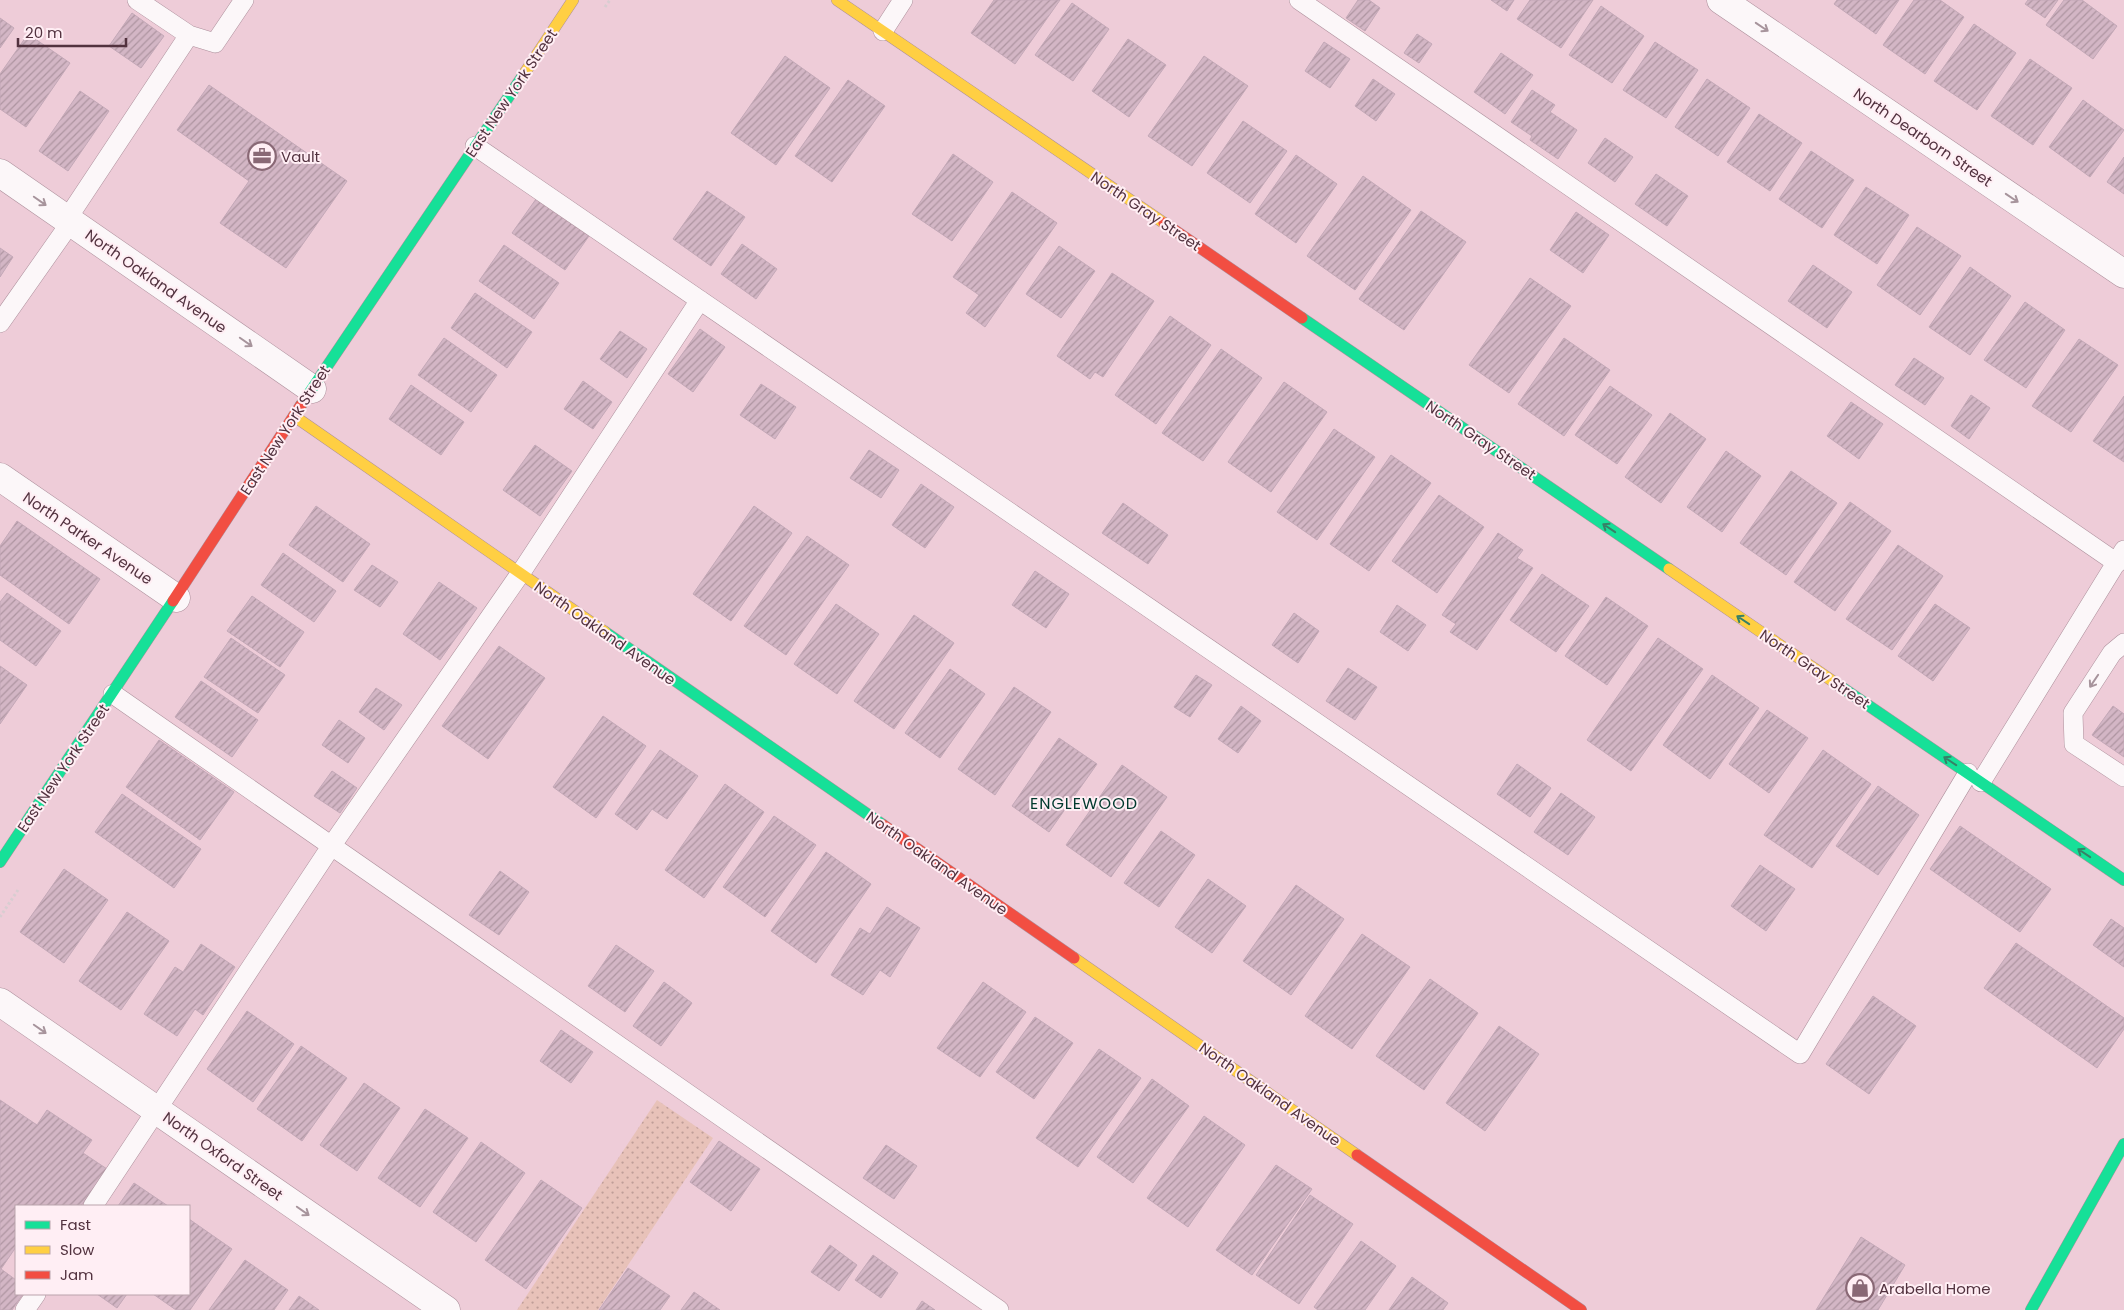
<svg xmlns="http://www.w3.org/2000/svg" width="2124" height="1310" font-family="Poppins,sans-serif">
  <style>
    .grass { fill: url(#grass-dots) }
    .building { fill: url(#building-hatch); stroke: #c3a8b7 }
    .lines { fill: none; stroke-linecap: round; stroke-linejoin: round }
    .lane-casing { stroke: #ad909c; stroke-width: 20 }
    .street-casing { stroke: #ad909c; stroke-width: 29 }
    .fast-casing { stroke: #ad909c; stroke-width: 12 }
    .slow-casing { stroke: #ad909c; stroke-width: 12 }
    .jam-casing { stroke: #ad909c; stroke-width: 12 }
    .path { stroke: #d8cdd1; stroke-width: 3; stroke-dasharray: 2.5 2.5; stroke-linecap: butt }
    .lane { stroke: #fcf7f9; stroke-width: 19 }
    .street { stroke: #fcf7f9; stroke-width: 28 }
    .fast { stroke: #16e098; stroke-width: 11 }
    .slow { stroke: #ffcf43; stroke-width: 11 }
    .jam { stroke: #f24e42; stroke-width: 11 }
    .oneway { stroke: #a7949c }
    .oneway2 { stroke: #378067 }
    .labels { text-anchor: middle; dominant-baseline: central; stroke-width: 4; stroke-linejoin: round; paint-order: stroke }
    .street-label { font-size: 15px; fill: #52323f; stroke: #ffeef4 }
    .poi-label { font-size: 15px; fill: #52323f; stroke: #ffeef4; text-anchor: start }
    .neighbourhood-label { font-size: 16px; letter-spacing: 1px; fill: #00392d; stroke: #ffeef4 }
  </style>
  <defs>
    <pattern id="grass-dots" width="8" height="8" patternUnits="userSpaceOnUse" patternTransform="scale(1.25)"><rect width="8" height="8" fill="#e8c2b9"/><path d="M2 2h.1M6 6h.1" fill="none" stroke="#bf9e98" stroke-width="1.8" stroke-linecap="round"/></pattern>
    <pattern id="building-hatch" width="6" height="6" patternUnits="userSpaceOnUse" patternTransform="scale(1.25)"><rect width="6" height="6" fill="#d3b6c5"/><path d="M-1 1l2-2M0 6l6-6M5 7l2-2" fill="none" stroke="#ae95a1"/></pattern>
  </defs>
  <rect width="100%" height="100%" fill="#eeccd8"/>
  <path class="grass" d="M657,1100L713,1138L598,1310H517Z"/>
  <path class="building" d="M994,0H1060L1015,64L971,33Z
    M1358,0H1369L1380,8L1365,31L1346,18Z
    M1491,0H1514L1507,11Z
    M1530,0H1593L1561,48L1517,19Z
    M1837,0H1899L1876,34L1834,4Z
    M1914,0H1940L1964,17L1925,74L1883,45Z
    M2028,0H2058L2045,18L2025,4Z
    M2064,0H2082L2117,26L2093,59L2046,25Z
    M1072,3L1109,29L1073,81L1035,55Z
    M1601,6L1644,36L1612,83L1569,55Z
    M132,13L164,36L141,68L109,46Z
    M0,18L14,28L0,48Z
    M1974,24L2016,53L1977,110L1934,81Z
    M28,34L70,63L26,127L0,109V74Z
    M1417,34L1432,44L1419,63L1404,53Z
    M1128,39L1166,65L1129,117L1092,91Z
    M1324,42L1350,59L1330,88L1305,71Z
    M1655,42L1698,70L1666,118L1623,90Z
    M1501,53L1533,75L1505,114L1474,92Z
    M785,56L830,88L776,165L731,133Z
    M1204,56L1248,86L1192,166L1148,136Z
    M2030,59L2072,88L2033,145L1991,116Z
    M1373,79L1395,94L1376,121L1355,106Z
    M1707,79L1750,108L1718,156L1675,127Z
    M848,80L885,106L832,182L795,156Z
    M209,85L347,181L286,268L220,223L249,181L177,130Z
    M1532,90L1555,105L1550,112L1577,130L1558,159L1530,140L1532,136L1511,122Z
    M80,91L109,111L68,171L39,151Z
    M2083,100L2124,130L2090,177L2049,147Z
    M1759,114L1802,143L1770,191L1727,162Z
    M1243,121L1287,151L1250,203L1207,173Z
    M1605,138L1633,157L1615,182L1588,163Z
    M1811,151L1854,180L1822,228L1779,199Z
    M953,154L993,182L952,241L912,214Z
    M1296,155L1337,184L1296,243L1255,214Z
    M2124,157V194L2107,182Z
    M1656,174L1688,196L1667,226L1635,204Z
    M1363,176L1411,210L1355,290L1307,256Z
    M1866,187L1909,215L1877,264L1834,235Z
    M707,191L745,217L711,266L673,239Z
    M1012,192L1057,223L985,327L966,313L979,295L953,277Z
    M536,199L589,236L565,270L512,233Z
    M1421,211L1466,242L1404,330L1359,299Z
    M1576,212L1609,235L1583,273L1550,250Z
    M1917,227L1961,256L1920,315L1877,285Z
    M742,244L777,269L756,299L721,274Z
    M504,245L559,283L534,319L479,281Z
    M1059,246L1095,271L1061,318L1026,294Z
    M0,248L13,257L0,277Z
    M1813,265L1852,292L1827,328L1788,301Z
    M1970,267L2011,296L1970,355L1929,327Z
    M1112,273L1154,301L1103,377L1095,372L1090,379L1057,356Z
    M1530,278L1571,306L1509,393L1469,365Z
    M475,293L532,332L507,368L451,328Z
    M2025,302L2065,330L2026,388L1984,360Z
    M1170,316L1211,345L1156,424L1115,395Z
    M700,329L725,347L693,392L668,374Z
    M620,331L647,349L627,378L600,359Z
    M444,338L497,375L471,412L418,375Z
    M1564,338L1610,370L1564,436L1518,404Z
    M2079,339L2118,365L2071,432L2032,406Z
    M1221,349L1262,378L1203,461L1162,433Z
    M1914,358L1944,378L1925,405L1895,385Z
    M583,381L612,402L593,429L564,409Z
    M1284,382L1327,412L1271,492L1228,462Z
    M761,384L796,407L775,439L740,415Z
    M411,385L464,422L441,455L389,419Z
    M1610,386L1652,415L1617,464L1575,435Z
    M1971,395L1990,408L1969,439L1951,426Z
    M2124,396V462L2093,441Z
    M1851,402L1883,424L1859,459L1827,436Z
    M1670,413L1706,439L1661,503L1625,477Z
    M1334,429L1375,457L1317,540L1277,512Z
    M535,445L572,471L540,516L503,490Z
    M869,450L899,470L881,498L850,478Z
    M1726,451L1761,476L1722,532L1687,507Z
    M1391,455L1431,483L1369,571L1330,544Z
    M1791,471L1837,503L1786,575L1740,543Z
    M921,484L954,507L925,548L892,525Z
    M1439,495L1484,527L1437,593L1392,561Z
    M1850,502L1891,531L1835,611L1794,582Z
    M1123,503L1168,535L1148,564L1102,533Z
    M316,506L370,544L343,582L289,545Z
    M754,506L792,533L731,621L693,594Z
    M17,521L100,579L69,624L0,575V546Z
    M1498,533L1523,550L1517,558L1533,568L1477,650L1450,632L1456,624L1442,615Z
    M807,536L849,565L786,655L744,626Z
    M1898,545L1943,576L1892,650L1846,619Z
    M283,553L336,591L314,622L261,585Z
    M372,565L398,582L380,607L354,590Z
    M1035,571L1069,594L1046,628L1012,605Z
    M1542,574L1589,606L1556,652L1510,620Z
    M439,582L477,608L440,660L403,634Z
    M7,593L61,631L36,666L0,640V602Z
    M252,596L304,632L280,667L227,631Z
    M1606,597L1648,626L1607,685L1565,656Z
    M836,604L879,634L837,694L794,664Z
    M1935,604L1970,628L1933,681L1898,656Z
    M1397,605L1426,625L1408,651L1380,632Z
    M1294,613L1319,631L1298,663L1272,645Z
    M914,615L954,643L894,729L854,701Z
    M231,638L285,675L258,713L204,677Z
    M1658,638L1703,669L1631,771L1587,740Z
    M499,646L545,678L488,759L442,726Z
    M0,666L27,685L0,724Z
    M1348,668L1377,687L1355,720L1326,701Z
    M950,669L985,694L940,758L905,733Z
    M1196,675L1212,685L1190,717L1174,707Z
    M1712,675L1759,708L1710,779L1663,745Z
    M201,681L258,720L232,757L175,717Z
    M1014,687L1051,712L995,795L958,769Z
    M376,688L402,705L384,730L359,712Z
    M1241,706L1261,721L1238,753L1218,739Z
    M2113,706L2124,714V757L2092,735Z
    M1767,710L1808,738L1769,793L1729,764Z
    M603,716L646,746L596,818L553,787Z
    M339,720L365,738L348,763L322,745Z
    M1059,738L1097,764L1049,832L1012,806Z
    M159,740L234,792L200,840L126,787Z
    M660,750L698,776L667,819L652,809L637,830L615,814Z
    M1823,750L1871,784L1812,868L1764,835Z
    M1517,764L1551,788L1530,817L1497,794Z
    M1122,765L1167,797L1111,877L1066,845Z
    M332,771L357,788L340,813L314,796Z
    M725,784L764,812L704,898L665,870Z
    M1878,786L1919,815L1878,875L1836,846Z
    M1561,793L1595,817L1568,855L1534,832Z
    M122,794L201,849L174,888L95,832Z
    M774,816L816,845L765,917L723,887Z
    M1960,826L2051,889L2020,932L1930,869Z
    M1161,831L1195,855L1159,907L1124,883Z
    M826,852L871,884L816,963L771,931Z
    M1760,865L1795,889L1766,931L1731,906Z
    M64,869L108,900L64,963L20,932Z
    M500,871L529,892L499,935L469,915Z
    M1208,879L1246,906L1212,953L1175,927Z
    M1296,885L1344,919L1291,995L1243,961Z
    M887,907L920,928L890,977L880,970L863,995L831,975L860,928L870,934Z
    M127,912L169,941L121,1010L79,981Z
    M2111,919L2124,928V967L2093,945Z
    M1362,934L1410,967L1352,1049L1305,1016Z
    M2016,943L2124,1018V1029L2097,1068L1984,988Z
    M201,944L235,967L203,1015L195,1009L177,1036L144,1014L175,967L183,972Z
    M616,945L654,971L625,1012L588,986Z
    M1430,979L1478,1013L1424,1090L1376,1056Z
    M664,982L692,1003L661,1046L633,1026Z
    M983,982L1026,1012L980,1077L937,1048Z
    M1873,996L1916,1026L1869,1094L1826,1064Z
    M247,1011L294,1044L253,1102L207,1069Z
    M1035,1017L1073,1043L1034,1099L996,1072Z
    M1499,1026L1539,1054L1485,1131L1446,1103Z
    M561,1030L593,1052L571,1083L540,1061Z
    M301,1046L347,1078L302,1141L257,1109Z
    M1099,1049L1141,1078L1078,1167L1036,1138Z
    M1152,1079L1189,1106L1133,1183L1097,1157Z
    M364,1083L400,1108L357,1171L320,1145Z
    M0,1100L37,1125L47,1110L92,1140L83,1153L107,1169L81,1206H16V1247L1,1269L16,1280V1294H23L12,1310H0Z
    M425,1109L468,1138L420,1207L378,1178Z
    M1204,1116L1245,1145L1188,1227L1147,1198Z
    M719,1141L760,1169L731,1211L690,1182Z
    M481,1142L525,1173L476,1242L433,1212Z
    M886,1145L917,1166L894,1199L863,1178Z
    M1276,1165L1312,1189L1252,1275L1216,1250Z
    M541,1180L582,1208L526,1289L485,1260Z
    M134,1183L168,1206H118Z
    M1310,1195L1353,1224L1299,1304L1256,1275Z
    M189,1219L232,1249L190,1310H176L153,1294H189Z
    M1861,1237L1905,1265L1878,1310H1816Z
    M1361,1241L1396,1266L1365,1310H1318L1314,1307Z
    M830,1245L857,1265L839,1291L811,1272Z
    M873,1255L898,1273L881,1298L855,1280Z
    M245,1260L288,1290L274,1310H209Z
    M628,1268L670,1296L660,1310H599Z
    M1412,1277L1448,1303L1443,1310H1389Z
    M694,1292L720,1310H681Z
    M97,1294H127L117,1308Z
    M299,1296L319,1310H289Z
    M922,1301L935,1310H916Z"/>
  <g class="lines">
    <defs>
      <path id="lane" d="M137,0L189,35L215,43L244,0
        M1299,0L2117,563
        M883,31L903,0
        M475,146L1800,1054L1968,773
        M67,219L189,35
        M0,323L71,222
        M2124,643L2112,653L2073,713L2074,744L2124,777
        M113,694L999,1310
        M1981,782L2124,550
        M93,1206L332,845L520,574L700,300
        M25,1310L36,1294"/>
      <path id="street" d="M1721,0L2124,274
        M0,173L312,389
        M0,477L176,598
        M0,1002L446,1310"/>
      <path id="fast" d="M1302,318L1669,569
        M301,405L524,74
        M605,632L883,825
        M1834,682L2124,880
        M0,862L173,601
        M2031,1310L2124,1144"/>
      <path id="slow" d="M837,0L1164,223
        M524,74L573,0
        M294,416L605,632
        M1669,569L1834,682
        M1074,958L1357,1155"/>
      <path id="jam" d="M1164,223L1302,318
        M173,601L301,405
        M883,825L1074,958
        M1357,1155L1581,1310"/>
    </defs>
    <use href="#lane" class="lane-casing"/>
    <use href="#street" class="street-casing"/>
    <use href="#fast" class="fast-casing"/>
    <use href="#slow" class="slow-casing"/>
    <use href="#jam" class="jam-casing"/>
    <path class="path" d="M605,7L610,0
      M0,917L18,890"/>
    <use href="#lane" class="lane"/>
    <use href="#street" class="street"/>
    <use href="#fast" class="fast"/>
    <use href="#slow" class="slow"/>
    <use href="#jam" class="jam"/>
  </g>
  <defs><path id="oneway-shaft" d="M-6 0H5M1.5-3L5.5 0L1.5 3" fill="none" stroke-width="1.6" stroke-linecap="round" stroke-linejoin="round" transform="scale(1.25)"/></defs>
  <g class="oneway">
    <use href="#oneway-shaft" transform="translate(1762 27) rotate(34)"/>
    <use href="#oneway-shaft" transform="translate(2012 198) rotate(34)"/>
    <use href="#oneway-shaft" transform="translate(40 201) rotate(35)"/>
    <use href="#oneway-shaft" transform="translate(246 342) rotate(35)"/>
    <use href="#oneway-shaft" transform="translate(2094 681) rotate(124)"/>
    <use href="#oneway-shaft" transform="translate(40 1029) rotate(35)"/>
    <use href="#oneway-shaft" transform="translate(303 1211) rotate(35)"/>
  </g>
  <g class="oneway2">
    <use href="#oneway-shaft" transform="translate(1609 528) rotate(-146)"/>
    <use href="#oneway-shaft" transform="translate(1743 620) rotate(-146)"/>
    <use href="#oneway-shaft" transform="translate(1950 761) rotate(-146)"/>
    <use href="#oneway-shaft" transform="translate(2084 853) rotate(-146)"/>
  </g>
  <defs>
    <symbol id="office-ring" viewBox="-11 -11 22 22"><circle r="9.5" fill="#ffeef4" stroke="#896875" stroke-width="1.5"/><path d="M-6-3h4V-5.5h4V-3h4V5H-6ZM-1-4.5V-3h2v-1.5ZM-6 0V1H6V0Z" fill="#896875"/></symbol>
    <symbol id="shop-ring" viewBox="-11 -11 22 22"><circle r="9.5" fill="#ffeef4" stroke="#896875" stroke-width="1.5"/><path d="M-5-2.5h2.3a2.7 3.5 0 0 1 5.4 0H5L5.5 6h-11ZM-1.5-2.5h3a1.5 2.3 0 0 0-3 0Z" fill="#896875"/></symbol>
  </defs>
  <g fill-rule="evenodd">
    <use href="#office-ring" x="246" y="140" width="32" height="32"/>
    <use href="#shop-ring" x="1844" y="1272" width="32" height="32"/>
  </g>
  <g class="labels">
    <g class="street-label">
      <text transform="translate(511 93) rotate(-56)">East New York Street</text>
      <text transform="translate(1923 137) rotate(34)">North Dearborn Street</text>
      <text transform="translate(1146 211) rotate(34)">North Gray Street</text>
      <text transform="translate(156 281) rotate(35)">North Oakland Avenue</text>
      <text transform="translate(285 430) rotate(-57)">East New York Street</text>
      <text transform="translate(1481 440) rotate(34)">North Gray Street</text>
      <text transform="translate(88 538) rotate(34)">North Parker Avenue</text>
      <text transform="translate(605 633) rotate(35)">North Oakland Avenue</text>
      <text transform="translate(1815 669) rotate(34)">North Gray Street</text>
      <text transform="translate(63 768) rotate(-56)">East New York Street</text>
      <text transform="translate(937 863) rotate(35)">North Oakland Avenue</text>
      <text transform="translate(1270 1094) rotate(35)">North Oakland Avenue</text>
      <text transform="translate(223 1156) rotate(35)">North Oxford Street</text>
    </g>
    <g class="poi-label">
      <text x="281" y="156">Vault</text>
      <text x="1879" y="1288">Arabella Home</text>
    </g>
    <g class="neighbourhood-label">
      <text x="1084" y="803">ENGLEWOOD</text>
    </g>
  </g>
  <rect x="15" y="1205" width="175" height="90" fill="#ffeef4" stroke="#baa3ac"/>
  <rect x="25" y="1221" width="25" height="8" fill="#16e098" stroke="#baa3ac"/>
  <text x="60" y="1230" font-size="15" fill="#52323f">Fast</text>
  <rect x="25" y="1246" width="25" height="8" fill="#ffcf43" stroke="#baa3ac"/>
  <text x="60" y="1255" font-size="15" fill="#52323f">Slow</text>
  <rect x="25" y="1271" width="25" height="8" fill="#f24e42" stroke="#baa3ac"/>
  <text x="60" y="1280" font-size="15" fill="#52323f">Jam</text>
  <path d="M18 38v8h108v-8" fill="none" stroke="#52323f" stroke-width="2.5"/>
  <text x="25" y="38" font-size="15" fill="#52323f" stroke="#ffeef4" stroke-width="4" paint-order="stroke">20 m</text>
</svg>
